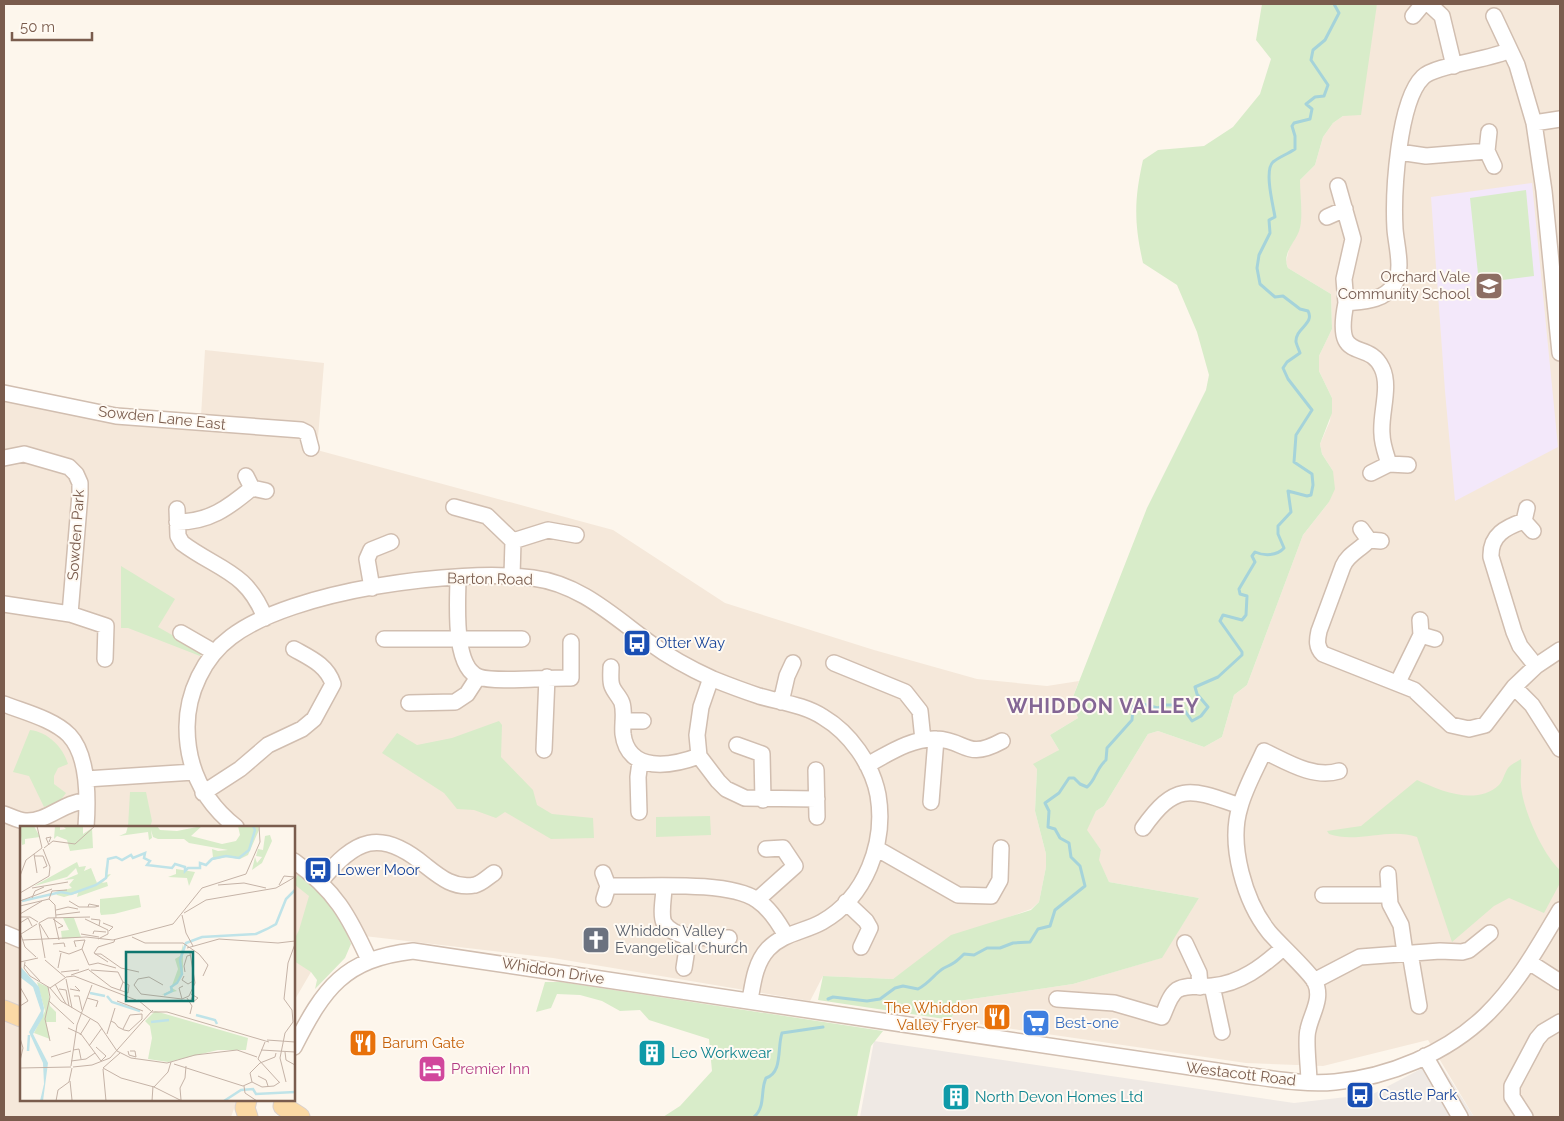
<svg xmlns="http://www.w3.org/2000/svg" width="1564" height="1121" font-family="Raleway,sans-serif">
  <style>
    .residential { fill: #f5e8da }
    .industrial { fill: #efe9e4 }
    .education { fill: #f3e8fa }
    .green { fill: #d8ecc9 }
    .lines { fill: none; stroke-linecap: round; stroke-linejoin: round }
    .stream { stroke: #a5d3da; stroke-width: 3 }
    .minor-casing { stroke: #d1beb0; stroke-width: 18 }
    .major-casing { stroke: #dad1cd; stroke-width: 21 }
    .minor { stroke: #fff; stroke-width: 15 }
    .major { stroke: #fbd9a5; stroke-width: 19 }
    .labels { text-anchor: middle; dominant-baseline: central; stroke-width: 4; stroke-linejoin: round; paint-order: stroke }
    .education-label { font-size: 15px; fill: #785e54; stroke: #fffaf3; text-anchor: end }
    .street-label { font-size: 15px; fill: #7a5c4d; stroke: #fffaf3 }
    .transit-label { font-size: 15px; fill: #164399; stroke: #fffaf3; text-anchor: start }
    .worship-label { font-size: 15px; fill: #5b616d; stroke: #fffaf3; text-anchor: start }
    .food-label { font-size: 15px; fill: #c56008; stroke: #fffaf3; text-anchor: end }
    .shop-label { font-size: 15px; fill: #366cbe; stroke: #fffaf3; text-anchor: start }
    .culture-label { font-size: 15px; fill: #0d838f; stroke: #fffaf3; text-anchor: start }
    .hotel-label { font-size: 15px; fill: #b23c85; stroke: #fffaf3; text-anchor: start }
    .district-label { font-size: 20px; font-weight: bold; letter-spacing: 1px; fill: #846695; stroke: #fffaf3 }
    .inset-river { fill: none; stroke: #bfe3e8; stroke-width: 2.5 }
    .inset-road { fill: none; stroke: #c5b3a7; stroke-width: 1 }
    .view { fill: #0f766e; fill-opacity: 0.15; stroke: #0f766e; stroke-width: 2.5 }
    .inset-edge { fill: none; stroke: #7a5c4d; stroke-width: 2.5 }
  </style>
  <rect width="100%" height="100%" fill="#fdf6ec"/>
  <path class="residential" d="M1377,4H1560V1117H1474L1428,1040L1323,1066L1246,1063L951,1020L958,1001L1073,984L1161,958L1199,898L1109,882L1098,860L1101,850L1086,830L1096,811L1104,806L1148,734L1158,731L1204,747L1222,737L1234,695L1247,685L1303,535L1329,502L1333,471L1322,454L1320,444L1330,421L1332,398L1319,371V356L1332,329L1331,294L1288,268L1286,262L1289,249L1300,228V180L1315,165L1323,137L1333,123L1343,116Z
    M205,350L324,363L317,450L613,530L725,603L874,650L977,679L1047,686L1079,681L1071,702L1078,718L1050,735L1059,750L1037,769L1035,811L1046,854V867L1039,902L1031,909L1009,917L922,959L893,979L823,976L810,1001L553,958L347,934L311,972L294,1001V827H21V1100H237L231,1117H4V394L132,422L201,416Z"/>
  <path class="industrial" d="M874,1041L1294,1103L1373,1094L1438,1060L1474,1117H860Z"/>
  <path class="education" d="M1532,183L1558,447L1455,501L1445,391L1431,197Z"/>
  <path class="green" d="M1262,4H1377L1361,115L1343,116L1333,123L1323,137L1315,165L1300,180C1300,195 1303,214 1300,228C1297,241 1281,253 1288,268L1331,294L1332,329L1319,356V371L1332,398V413L1320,444L1322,454L1333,471L1335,489L1329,502L1303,535L1247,685L1234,695L1222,737L1204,747L1158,731L1148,734L1104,806L1096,811L1087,830L1101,850L1099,860L1109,882L1199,898L1162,958L1073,984L958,1001L951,1020L818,1000L823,976L893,979L951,935L1031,910L1039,902L1046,867V854L1035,811L1037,769L1033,764L1059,750L1050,735L1078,718L1071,702L1147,508L1206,390L1209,375L1197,332L1177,285L1143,263C1134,223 1134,200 1143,160L1158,150L1204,146L1233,127L1260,94L1271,59L1256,40Z
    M1526,190L1534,276L1479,283L1470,198Z
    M121,566L175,599L158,627L202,652L200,656L128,628H121Z
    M499,721L502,725L501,757L533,790L537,805L552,814L593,818L594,838L551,839L505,812L496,818L474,810L457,809L444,793L382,753L397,733L417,745L452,738Z
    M30,730C48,732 63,747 68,764L58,768L54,776V784L66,793L60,801L44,807L29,776L13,772Z
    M1521,759C1522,768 1520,777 1521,786C1523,810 1543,855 1560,870V883L1544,913L1509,898L1494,906L1452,942L1417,837C1388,827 1357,844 1329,834L1327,831L1361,826L1417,780C1441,791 1476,806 1499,785C1503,781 1504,774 1508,768C1511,764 1517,762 1521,759Z
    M130,792H146L152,821L150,827H128Z
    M710,816L711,835L656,837V817Z
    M298,874C322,893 341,915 351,944L345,958L315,989L317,980L311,972L294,961V940L299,930L309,896L294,884Z
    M545,982H561L883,1031L871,1046L857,1117H663L680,1106L712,1071L709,1039L649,1020L640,1010L620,1011L602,1001L580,995L557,994L551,1008L536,1012Z"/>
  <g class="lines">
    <path class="stream" d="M828,999L833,997L867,1001L880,999L895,988L903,986L918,989C930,983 936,972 944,968C953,964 956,962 964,954L974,955L987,948H1000L1013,943L1030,942L1038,929L1050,926L1055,910L1085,886L1080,866L1071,857L1069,843L1060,838L1055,829L1048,827L1049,811L1045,803L1059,793L1069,778H1074L1080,784L1087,787C1096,780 1095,770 1106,760L1107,748L1132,720L1133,707L1138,703L1158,708L1165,705H1174L1185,711L1192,721L1201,716L1208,707L1197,694L1195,687L1218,677L1242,655V652L1220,621L1223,615L1242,620L1246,615L1247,596L1240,594L1239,589L1255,562L1252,556L1255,552C1264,556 1277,556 1284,548L1278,534V526L1291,512L1288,491L1307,496L1311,495L1313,485L1312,474L1294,462L1296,435L1312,410L1288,379L1283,368L1287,362L1300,353C1299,350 1297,346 1296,342C1295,328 1315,324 1308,311L1300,309L1283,296L1275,297L1260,284L1257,268L1259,255L1270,233L1269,220L1275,217C1273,205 1264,170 1273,162C1279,157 1288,154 1295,149V136L1292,126L1294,123L1310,119L1312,109L1306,104L1315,97L1324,96L1328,85L1311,60L1313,50L1325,40L1339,13L1334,4
      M754,1117C766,1107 760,1090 766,1078C783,1073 777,1047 782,1033L823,1027"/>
    <defs>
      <path id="minor" d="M1429,4L1442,16L1454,66
        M1413,16L1423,4
        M1494,16L1517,65L1534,123L1544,191L1560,353
        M1534,123L1560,119
        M1489,132L1487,151L1494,166
        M1399,152L1426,156L1487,151
        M1338,186L1353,239L1344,279L1346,303
        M1327,217L1345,209
        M4,393L116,416L301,430L307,433L311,448
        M4,458L24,454L69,467L76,474L80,483V494L70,614
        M1389,464C1386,454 1382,444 1382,434C1380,414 1391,387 1382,368C1368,337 1333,367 1346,303C1363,301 1384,301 1394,285C1404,270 1396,245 1395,229C1393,194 1398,101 1423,77C1435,65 1490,60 1510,50
        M1371,473L1389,464L1408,465
        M246,476L252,488L266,491
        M454,507L487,516L513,541L512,576
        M1527,508L1524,521L1533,531
        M177,509L178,536L182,543C218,570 247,571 265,618
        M1524,521C1506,527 1490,535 1491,557L1514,632L1520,646L1536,666
        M177,522C209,522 228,508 252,488
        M1361,529L1369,540L1381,541
        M1369,540C1360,550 1348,554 1343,566L1319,631C1317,640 1316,647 1323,654L1414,690L1451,725L1469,729L1485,725L1514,687L1536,666L1560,650
        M513,541L548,530L576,535
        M458,577C458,600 452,667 479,677C495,683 549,677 571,678V642
        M372,588L367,559L371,550L391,542
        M4,604L70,614L106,626L105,659
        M1420,620L1421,635L1435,639
        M181,633L214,652
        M384,639H522
        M834,663L905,692L920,711L923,740
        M611,667C611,673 610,681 612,686C614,692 620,697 622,703C625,713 622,724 623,734C628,774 672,766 699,756
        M711,678L701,707L697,735L699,756L718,781L726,789L745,798L817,799
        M1398,682L1421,635
        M1514,687L1532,705L1560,749
        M781,702L787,676L793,663
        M409,703L455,702L467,694L478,677
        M4,704C24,712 53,719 69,735C89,756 88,800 86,827
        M623,721H643
        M737,745L762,754L763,800
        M544,750L547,677
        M867,765C888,754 911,738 936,739C967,740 965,761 1002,741
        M816,770L817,817
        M86,779L194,772
        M203,793L240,769L268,745L302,729L314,719L333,684C327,665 310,658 294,649
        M931,802L936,739
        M639,812L638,777L640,762
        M4,814C10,816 19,821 26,821C47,822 64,802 85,801
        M236,827C204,802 187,769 187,727C187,693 204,657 231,637C292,590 458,568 533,578C580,584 613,616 650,643C669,657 691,669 713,679C728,685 744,691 759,696C780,702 805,705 823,717C850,733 872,764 878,795C886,843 866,897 822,922C804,932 783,933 768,949C755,963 753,983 750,1000
        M1143,828C1176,781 1191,789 1240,806
        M876,850L881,851L958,895L991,896L1000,880L1001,848
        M294,861C335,890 349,916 369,960
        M603,873L608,886L604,899
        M1388,874L1390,904L1401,925L1405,953
        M320,882C355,839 380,827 426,866C441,878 455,889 475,885C481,884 489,876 494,873
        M608,886C645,887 728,880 757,900C769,908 779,923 786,936
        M664,887C664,897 660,914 664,923C675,941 710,937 729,938
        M1323,895H1388
        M757,900L795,866L783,848L766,849
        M846,902L866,921L870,928L861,947
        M4,933L21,940
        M1185,943L1199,973L1200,987
        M1410,953L1419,1006
        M1529,962L1560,982
        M684,968L689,936
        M1314,981L1360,957L1440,951L1462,952L1469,950L1490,933
        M1212,986L1222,1032
        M1057,999L1114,1003L1162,1017C1166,1009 1169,996 1177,990C1187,984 1201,987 1212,986C1240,984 1263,966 1283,948
        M294,1047C324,988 344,959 413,951L1244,1075C1274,1079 1305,1085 1335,1082C1389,1077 1447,1053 1486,1015C1517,985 1538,947 1560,910
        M1425,1056L1460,1117
        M1309,1082C1309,1069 1305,1040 1308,1030C1311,1014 1323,999 1315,982C1309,971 1279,944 1269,932C1245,902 1228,845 1240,807C1245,788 1256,769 1264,751C1287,762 1314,779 1339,771
        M1525,1117L1512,1097V1086L1537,1039L1543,1032L1560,1022"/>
      <path id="major" d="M4,1010L21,1017
        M247,1100L245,1108L248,1117
        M283,1106L300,1117"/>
    </defs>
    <use href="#minor" class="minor-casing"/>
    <use href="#major" class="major-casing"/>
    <use href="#minor" class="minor"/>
    <use href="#major" class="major"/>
  </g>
  <defs>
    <symbol id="school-square" viewBox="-11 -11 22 22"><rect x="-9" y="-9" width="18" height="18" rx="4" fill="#8d6e63" stroke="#fffaf3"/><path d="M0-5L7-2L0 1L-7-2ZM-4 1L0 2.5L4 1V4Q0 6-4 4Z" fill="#fff"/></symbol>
    <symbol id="bus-square" viewBox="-11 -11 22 22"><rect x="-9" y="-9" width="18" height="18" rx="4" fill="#1a4fb4" stroke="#fffaf3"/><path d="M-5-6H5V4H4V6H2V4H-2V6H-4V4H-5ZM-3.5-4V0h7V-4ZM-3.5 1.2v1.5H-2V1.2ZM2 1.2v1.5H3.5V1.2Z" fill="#fff"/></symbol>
    <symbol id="church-square" viewBox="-11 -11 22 22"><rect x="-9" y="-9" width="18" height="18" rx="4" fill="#6b7280" stroke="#fffaf3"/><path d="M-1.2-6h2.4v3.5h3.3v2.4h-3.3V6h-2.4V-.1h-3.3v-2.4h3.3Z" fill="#fff"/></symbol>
    <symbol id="restaurant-square" viewBox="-11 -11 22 22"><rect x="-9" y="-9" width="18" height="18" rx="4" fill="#e8710a" stroke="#fffaf3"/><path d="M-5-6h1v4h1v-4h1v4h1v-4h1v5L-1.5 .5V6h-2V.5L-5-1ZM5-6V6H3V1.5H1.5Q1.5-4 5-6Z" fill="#fff"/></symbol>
    <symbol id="supermarket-square" viewBox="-11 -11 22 22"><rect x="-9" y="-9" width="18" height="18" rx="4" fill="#3f7fe0" stroke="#fffaf3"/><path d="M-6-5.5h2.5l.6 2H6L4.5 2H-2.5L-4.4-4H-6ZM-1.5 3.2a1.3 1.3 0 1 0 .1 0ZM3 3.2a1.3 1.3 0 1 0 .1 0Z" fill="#fff"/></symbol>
    <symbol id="building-square" viewBox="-11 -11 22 22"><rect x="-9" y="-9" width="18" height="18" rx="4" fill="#0f9aa8" stroke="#fffaf3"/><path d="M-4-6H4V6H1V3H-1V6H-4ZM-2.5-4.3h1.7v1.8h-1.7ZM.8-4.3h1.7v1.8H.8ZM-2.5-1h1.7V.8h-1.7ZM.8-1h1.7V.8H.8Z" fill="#fff"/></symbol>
    <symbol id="hotel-square" viewBox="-11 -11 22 22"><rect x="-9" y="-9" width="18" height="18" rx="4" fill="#d1479c" stroke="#fffaf3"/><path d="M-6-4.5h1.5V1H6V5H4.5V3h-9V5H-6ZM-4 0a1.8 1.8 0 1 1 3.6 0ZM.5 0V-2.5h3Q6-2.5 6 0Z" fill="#fff"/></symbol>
  </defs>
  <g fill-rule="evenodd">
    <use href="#school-square" x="1473" y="270" width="32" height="32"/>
    <use href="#bus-square" x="621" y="627" width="32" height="32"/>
    <use href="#bus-square" x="302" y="854" width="32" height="32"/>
    <use href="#church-square" x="580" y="924" width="32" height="32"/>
    <use href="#restaurant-square" x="981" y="1001" width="32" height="32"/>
    <use href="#supermarket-square" x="1020" y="1007" width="32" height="32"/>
    <use href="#restaurant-square" x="347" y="1027" width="32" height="32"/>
    <use href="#building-square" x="636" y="1037" width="32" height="32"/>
    <use href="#hotel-square" x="416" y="1053" width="32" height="32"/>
    <use href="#bus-square" x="1344" y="1079" width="32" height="32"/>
    <use href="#building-square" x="940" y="1081" width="32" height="32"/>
  </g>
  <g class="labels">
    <g class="education-label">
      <text x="1470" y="277">Orchard Vale<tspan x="1470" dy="17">Community School</tspan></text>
    </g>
    <g class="street-label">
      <text transform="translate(162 418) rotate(6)">Sowden Lane East</text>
      <text transform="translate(76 535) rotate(-86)">Sowden Park</text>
      <text transform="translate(490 579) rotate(1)">Barton Road</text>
      <text transform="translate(553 971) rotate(9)">Whiddon Drive</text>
      <text transform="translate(1241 1074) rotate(7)">Westacott Road</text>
    </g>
    <g class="transit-label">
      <text x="656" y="643">Otter Way</text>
      <text x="337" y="870">Lower Moor</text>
      <text x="1379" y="1095">Castle Park</text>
    </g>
    <g class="worship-label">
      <text x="615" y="931">Whiddon Valley<tspan x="615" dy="17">Evangelical Church</tspan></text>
    </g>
    <g class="food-label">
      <text x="978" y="1008">The Whiddon<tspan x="978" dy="17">Valley Fryer</tspan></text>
      <text x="382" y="1043" text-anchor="start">Barum Gate</text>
    </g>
    <g class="shop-label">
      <text x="1055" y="1023">Best-one</text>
    </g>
    <g class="culture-label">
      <text x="671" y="1053">Leo Workwear</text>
      <text x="975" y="1097">North Devon Homes Ltd</text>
    </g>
    <g class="hotel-label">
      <text x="451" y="1069">Premier Inn</text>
    </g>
    <g class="district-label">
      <text x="1103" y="706">WHIDDON VALLEY</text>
    </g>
  </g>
  <g transform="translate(20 826)">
    <rect width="275" height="275" fill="#fdf6ec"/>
    <path d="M0,0H14L20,11L5,13V18L2,19ZM35,0H40V4L46,3L43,0H63V8L72,2L73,22L50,25L47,14L37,10L34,13ZM108,0H137L140,4L157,5L182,0L171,10L202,18L216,15L220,9L218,0H238L239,4L228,29L220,33L206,31L188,35L193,31L192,23L198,25L208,24L169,17L164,13H138L133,11L131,4L132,12L129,14L128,6L99,10L106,7ZM250,9L252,15L242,37L232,44L235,31L237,37L242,31L236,30L238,23L243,24L245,10ZM57,36L59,41L66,40L64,45L71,42L77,57L85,52V40L86,49L91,48L82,57L87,56L88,60L57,71L58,67L44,71L37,69L35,66L52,62L49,59L54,53L44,54L58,48L56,42L47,51L14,60ZM156,43L175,46L169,60L167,52L148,51L156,48ZM119,69L121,81L94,88L81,89L80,86V73ZM43,92H54L61,111L42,113L41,105L49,104ZM163,118V147L152,162L157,165L141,169L150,165L158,143L155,133L160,130ZM17,156L28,161L30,180L36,186V196H26L30,213L14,207L25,185ZM135,185L228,212L226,224H198L148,236L128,233L132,212L130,200L125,195Z" fill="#d8ecc9"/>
    <path d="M0,140L19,161L24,182L23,191L13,208L28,237L23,275H20L24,258L23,237L9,206L21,185L13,161L0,151Z" fill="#bfe3e8"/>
    <path class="inset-river" d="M2,75L41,66L51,68L76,59L86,52L88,33L96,31L102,34L111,29L113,32L125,27L124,32L130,35L127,39L152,42L155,38L165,41V45L168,42H180V37L186,39L192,33L206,30L219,32L229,24L235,4L233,0M70,167L85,170M144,169L152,165L151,161L157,157L162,148L160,134L166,117L182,111L236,108L247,103L256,98L266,73L275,64M87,170L92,176L120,185M176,189L195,194L197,198M131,196L149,194M8,225L9,209M204,275L221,264L233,263L236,268L275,266"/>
    <path class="inset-road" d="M17,0L22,22M29,19L26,12L31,11L29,16M24,22L33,15L55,18L75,0M14,28L17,47M14,30H23L27,40L23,42M0,50L6,34L22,22M198,59L224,57L246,62M259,59L264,50L274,51M12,62L48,56M0,67L29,50L30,41L23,23M12,72L15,65L24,61M29,73L32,65L47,64M0,75L32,63M49,75L59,81H75L79,80L69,78L68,81M0,80L29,73L35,79L36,92M36,84L48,81L58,83M164,87L186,74L256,62L275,51M0,88L22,75M36,89L60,86M162,89L166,107L173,120M0,91H10L18,96M34,92L39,114M33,93L43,100L38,102M65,93L88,104V108L78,113M71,93L80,94L79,100M0,97L8,92L12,100M19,97L28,92L70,91M19,97L25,132M83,97L93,101L89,105M20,98L29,113M0,106L5,121L16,131M1,108L17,98M61,108L79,111M73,108L74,105L86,106M112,111L125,117H163L179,128L188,139L183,150M3,114L66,111L93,114L153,98L182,62L226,48L240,16L239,0M33,118L44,117L45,121M56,121L54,115L65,114L62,123M167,122L199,113L258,117L275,115M62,123L69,139M39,125L49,128L62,123M74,127L78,121L94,116L95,113M74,127L88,136M75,128H81L101,142L119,146M25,134L46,152M0,136L18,132M5,136L4,142L10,150L30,162M4,138L20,155M69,139L78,137L96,142M38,142L41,127M69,144L91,161L108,167L109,159L103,156M71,144L98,146M41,146L59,144M98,146L103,156L100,164M165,146L164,140L167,130L171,129M51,149L69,143M164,150L162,154L168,158L175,154M46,151L54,150L116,174M46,153L52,182M35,158L46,178M0,161L8,175L0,180M28,161L30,171L25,193L30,215M30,162L41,175L78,197L97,225L111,232L147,237L175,229L217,224L237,231M30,162L45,152M39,163L46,164L49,180M50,163L60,165L55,160M121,168L162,173L169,170L175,157L170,127M121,168L114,159L118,153L129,151L143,159M171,168L178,172L173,176L171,173L174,169M54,170H59L62,184M67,172L78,175L76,181M167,172L172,180L170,188M162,173L159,162L163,160M118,174L131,185M29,175L54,198M97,175L123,185M133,184L131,186H147L249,216M91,195L95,197L98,201L104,204L109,205L122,193V188L110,189L103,203M48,202L61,208L81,235L86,230L76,221M87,208L95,182M60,209L70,193M0,212L3,222L0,235M247,214L275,216M245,216L238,233L259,256M69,220L82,202M53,224L59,223L61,233M241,224L275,226M108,225L109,229L116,231L115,225H110M265,226L266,234L275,239M31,231L51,225M51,235L66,233L75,227M240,237L255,231L256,227M154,238L223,260L232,256L242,261L254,260L260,256M51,240L57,199L72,159M53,241L72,239L90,232L131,186M0,242L51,241M83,242L101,252L134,261L162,275M83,242L100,227M83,243L86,275M238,250L246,254L248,260M50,255L52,274M232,256L230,247L240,237M266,256L260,232L265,207L273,196L272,184L264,173L268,137L275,118M224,260L225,267L237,275M134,261L148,246L151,236M161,274L160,262L165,252L166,240M36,275L38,264L49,256L52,242M132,275L133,260"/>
    <path class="view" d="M106,126H173V175H106Z"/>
    <rect width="275" height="275" class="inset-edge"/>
  </g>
  <rect width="1564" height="1121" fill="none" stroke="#7a5c4d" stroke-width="10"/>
  <path d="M12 32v8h80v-8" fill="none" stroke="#7a5c4d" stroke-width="2.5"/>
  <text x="20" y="32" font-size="15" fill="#7a5c4d" stroke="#fffaf3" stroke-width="4" paint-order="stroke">50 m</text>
</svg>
